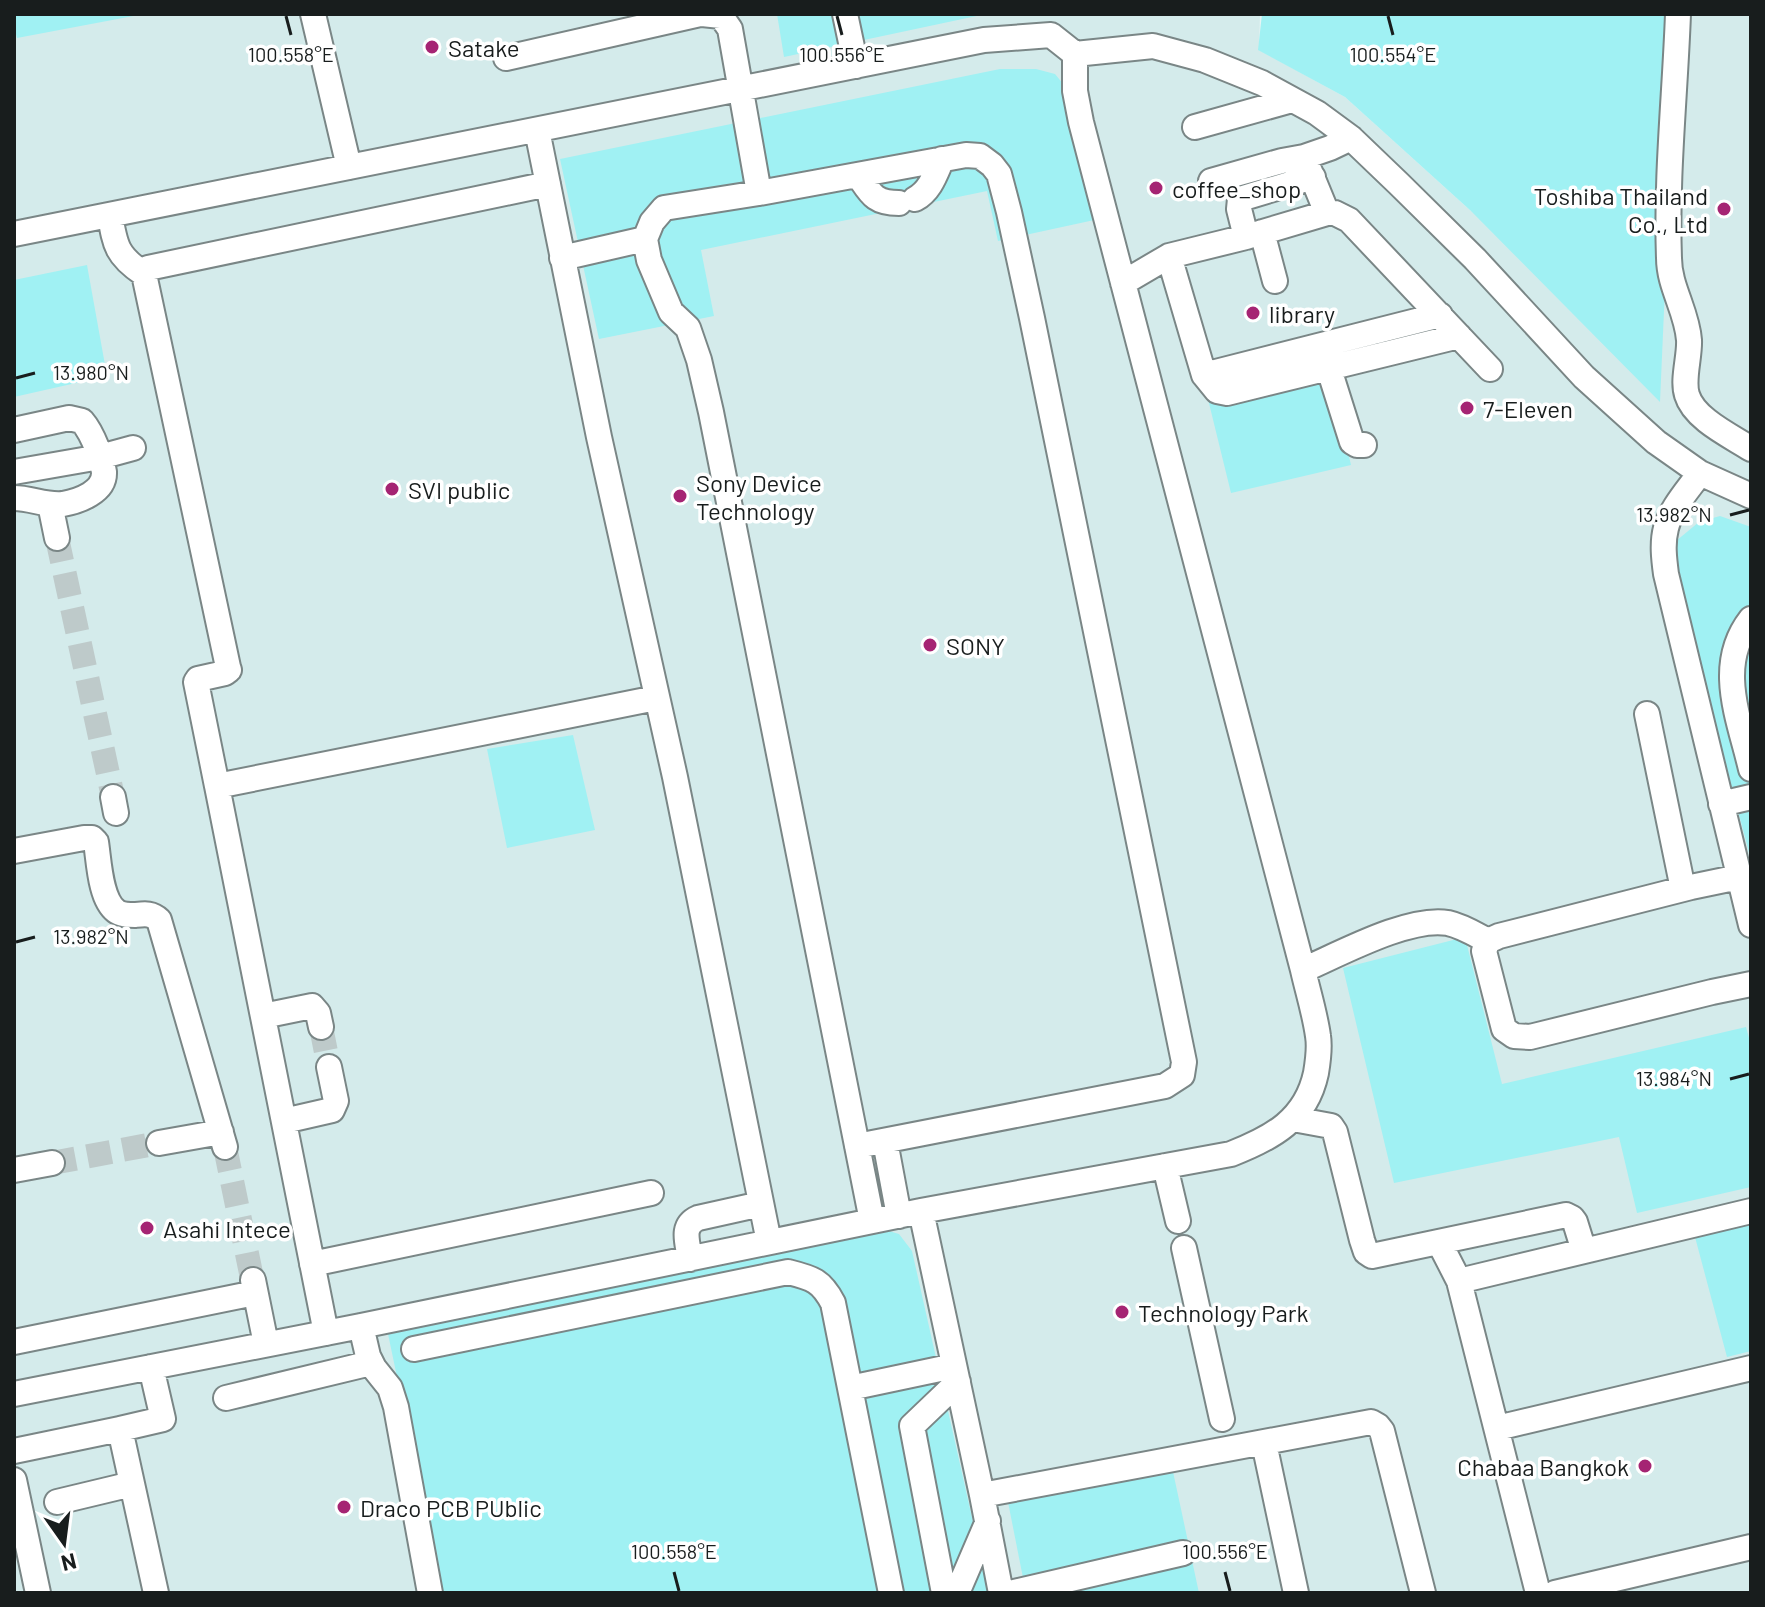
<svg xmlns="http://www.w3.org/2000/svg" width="1765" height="1607" font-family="Barlow,sans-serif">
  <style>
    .built { fill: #d4ebeb }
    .green { fill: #a0f1f3 }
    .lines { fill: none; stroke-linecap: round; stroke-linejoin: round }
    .minor-tunnel { stroke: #becaca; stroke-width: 24; stroke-dasharray: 24 12; stroke-linecap: butt }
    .minor-casing { stroke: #7a8686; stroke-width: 28 }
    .minor { stroke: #fff; stroke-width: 24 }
    .ticks { fill: none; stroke: #181d1d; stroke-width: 3 }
    .poi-dot { fill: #a52473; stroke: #fff; stroke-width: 3 }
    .labels { text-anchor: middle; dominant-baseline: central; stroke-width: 7; stroke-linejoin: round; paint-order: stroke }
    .poi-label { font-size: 24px; fill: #181d1d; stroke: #fff; text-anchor: start }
    .ticks-label { font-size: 20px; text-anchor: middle; fill: #181d1d; stroke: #fff; stroke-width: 7; stroke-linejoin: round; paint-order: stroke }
  </style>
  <rect width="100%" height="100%" fill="#e7f5f5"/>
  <path class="built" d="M14,14H1260L1259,50L1345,97L1471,211L1666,14H1751V1593H14Z"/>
  <path class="green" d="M14,14H144L17,38L14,26Z
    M777,14H986L784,57Z
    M1262,14H1677L1660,402L1471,211L1345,97L1258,50Z
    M1000,69H1036L1055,74L1069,91L1099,219L998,241L987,191L701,250L714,316L599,339L560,159Z
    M87,265L107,376L14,397V280Z
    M1327,362L1351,465L1231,493L1206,391Z
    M1720,516L1751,527V860L1672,562L1676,541L1699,522Z
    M573,735L595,830L507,848L487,749Z
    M1465,937L1502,1084L1746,1027L1751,1045V1187L1637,1213L1619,1137L1394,1183L1343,968Z
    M1751,1223V1351L1727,1357L1695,1237Z
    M879,1228L899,1234L912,1251L989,1593H442L387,1329Z
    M1172,1467L1199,1593H1026L1008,1502Z"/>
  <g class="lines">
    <path class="minor-tunnel" d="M57,538L113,797
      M321,1027L329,1067
      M225,1147L252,1278
      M52,1163L159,1143"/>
    <defs>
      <path id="minor" d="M313,14L349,167
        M702,14L721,16L730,29L759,193L664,208L652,222L645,239L649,260L671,312L688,328L699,360L711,412L872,1221
        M845,14L856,66
        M1678,14C1675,95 1666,177 1669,258C1669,287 1687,311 1689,340C1690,356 1682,380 1687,395C1694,419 1731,436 1751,449
        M506,58L700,14
        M1195,127L1292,100
        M537,130L599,437L675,777L769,1242
        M1304,157L1330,148L1351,138
        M858,175C871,194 874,203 899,203
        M1211,181L1282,161L1304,157L1327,213
        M548,184L148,268L144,274L228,667L229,670L225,673L198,679L196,682L217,786L656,698
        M759,193L966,155L980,156L992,165L999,174L1009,212L1032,318L1184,1062L1182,1075L1165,1086L857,1146
        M915,199C930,191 935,175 942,159
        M110,215C115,246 117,256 144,274
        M1262,232L1275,281
        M14,234L984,40L1051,35L1075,54L1153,46L1205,60L1262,83L1317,113L1351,138L1399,184L1475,259L1584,377L1656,442L1700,473L1751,496
        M1246,237L1239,209L1240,199L1313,177
        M1169,256L1204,375L1217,391L1227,393L1459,336
        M562,258L645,239
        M1123,283L1169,256L1246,237L1327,213H1335L1349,220L1490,369
        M1329,369L1352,442L1357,445H1364
        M1204,375L1440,315
        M14,430L69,418L82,421C89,429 93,438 97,448C99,455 103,465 104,472C105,492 79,501 63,504C46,506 31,498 14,498
        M14,472L100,457L133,448
        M1700,473C1688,490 1671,508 1666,528C1662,543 1664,559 1666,574L1751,925
        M50,504L57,538
        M1751,619C1715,665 1739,718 1751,769
        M1647,714L1683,889
        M217,786L326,1333
        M113,797L116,813
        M1721,804L1751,797
        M14,851L84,838H92L96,842C99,861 100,899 116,911C121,915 128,915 135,915C145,914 152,913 159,920L225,1147
        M1739,877L1691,887L1499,936L1488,941L1484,951L1504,1029L1514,1036L1530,1037L1712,992L1751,984
        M1303,970C1340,954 1409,916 1448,923C1462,926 1475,934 1488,941
        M263,1016L312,1006L318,1013L321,1027
        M1293,1119L1331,1126L1335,1132L1362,1240L1366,1252L1372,1256L1566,1215L1572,1218L1575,1222L1584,1251
        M284,1121L332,1110L336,1101L329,1067
        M885,1141L899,1216
        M159,1143L221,1132
        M1165,1166L1178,1221
        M14,1170L52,1163
        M921,1211L982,1495L1001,1593
        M1439,1242L1459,1281L1538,1593
        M1184,1248L1222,1419
        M690,1259C688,1243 680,1226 698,1218L761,1204
        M312,1264L651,1193
        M253,1280L266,1344
        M1459,1281L1751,1211
        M361,1326L368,1356L374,1368L390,1388L396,1407L430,1593
        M14,1342L255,1293
        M414,1349L788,1272C812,1278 821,1280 833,1303L891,1593
        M850,1388L954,1366
        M14,1394L361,1326L921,1211L1231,1154C1272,1138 1306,1120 1316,1073C1318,1061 1320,1048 1318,1036C1315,1014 1308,992 1303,970L1081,122L1075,91V54
        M226,1398L371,1363
        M1497,1428L1751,1368
        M120,1429L163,1419L151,1367
        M1264,1443L1296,1593
        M14,1451L120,1429L156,1593
        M14,1480L38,1593
        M982,1495L1371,1422L1378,1426L1382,1431L1423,1593
        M57,1502L132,1484
        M944,1593L912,1426L958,1382
        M957,1593L988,1521
        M1010,1593L1183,1553
        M1555,1593L1751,1547"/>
    </defs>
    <use href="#minor" class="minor-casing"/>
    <use href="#minor" class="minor"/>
  </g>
  <path class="ticks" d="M286,16L291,35M837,16L842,35M1388,16L1393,35M16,378L35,373M1730,515L1749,510M16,942L35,937M1730,1079L1749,1074M674,1572L679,1591M1225,1572L1230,1591"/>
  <g class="poi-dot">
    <circle cx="432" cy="47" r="8"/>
    <circle cx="1156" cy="188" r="8"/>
    <circle cx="1724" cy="209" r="8"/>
    <circle cx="1253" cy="313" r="8"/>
    <circle cx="1467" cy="408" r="8"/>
    <circle cx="392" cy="489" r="8"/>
    <circle cx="680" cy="496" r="8"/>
    <circle cx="930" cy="645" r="8"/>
    <circle cx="147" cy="1228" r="8"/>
    <circle cx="1122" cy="1312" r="8"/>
    <circle cx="1645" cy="1466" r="8"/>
    <circle cx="344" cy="1507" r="8"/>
  </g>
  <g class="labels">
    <g class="poi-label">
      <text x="448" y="47">Satake</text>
      <text x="1172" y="188">coffee_shop</text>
      <text x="1708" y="195" text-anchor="end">Toshiba Thailand<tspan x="1708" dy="28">Co., Ltd</tspan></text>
      <text x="1269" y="313">library</text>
      <text x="1483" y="408">7-Eleven</text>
      <text x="696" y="482">Sony Device<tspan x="696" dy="28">Technology</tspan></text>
      <text x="408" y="489">SVI public</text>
      <text x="946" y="645">SONY</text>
      <text x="163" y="1228">Asahi Intece</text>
      <text x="1138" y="1312">Technology Park</text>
      <text x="1629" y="1466" text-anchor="end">Chabaa Bangkok</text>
      <text x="360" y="1507">Draco PCB PUblic</text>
    </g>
  </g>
  <g class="ticks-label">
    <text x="1393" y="62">100.554°E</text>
    <text x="291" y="62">100.558°E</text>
    <text x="842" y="62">100.556°E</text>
    <text x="91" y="380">13.980°N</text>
    <text x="1674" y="522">13.982°N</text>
    <text x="91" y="944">13.982°N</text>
    <text x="1674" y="1086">13.984°N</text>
    <text x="674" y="1559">100.558°E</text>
    <text x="1225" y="1559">100.556°E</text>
  </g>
  <rect width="1765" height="1607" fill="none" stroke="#181d1d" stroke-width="32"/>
  <g transform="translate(64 1543) rotate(166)" stroke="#ffffff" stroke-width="6" paint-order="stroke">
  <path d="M0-6L14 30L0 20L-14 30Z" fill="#181d1d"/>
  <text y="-12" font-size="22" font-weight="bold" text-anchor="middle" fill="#181d1d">N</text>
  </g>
</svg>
